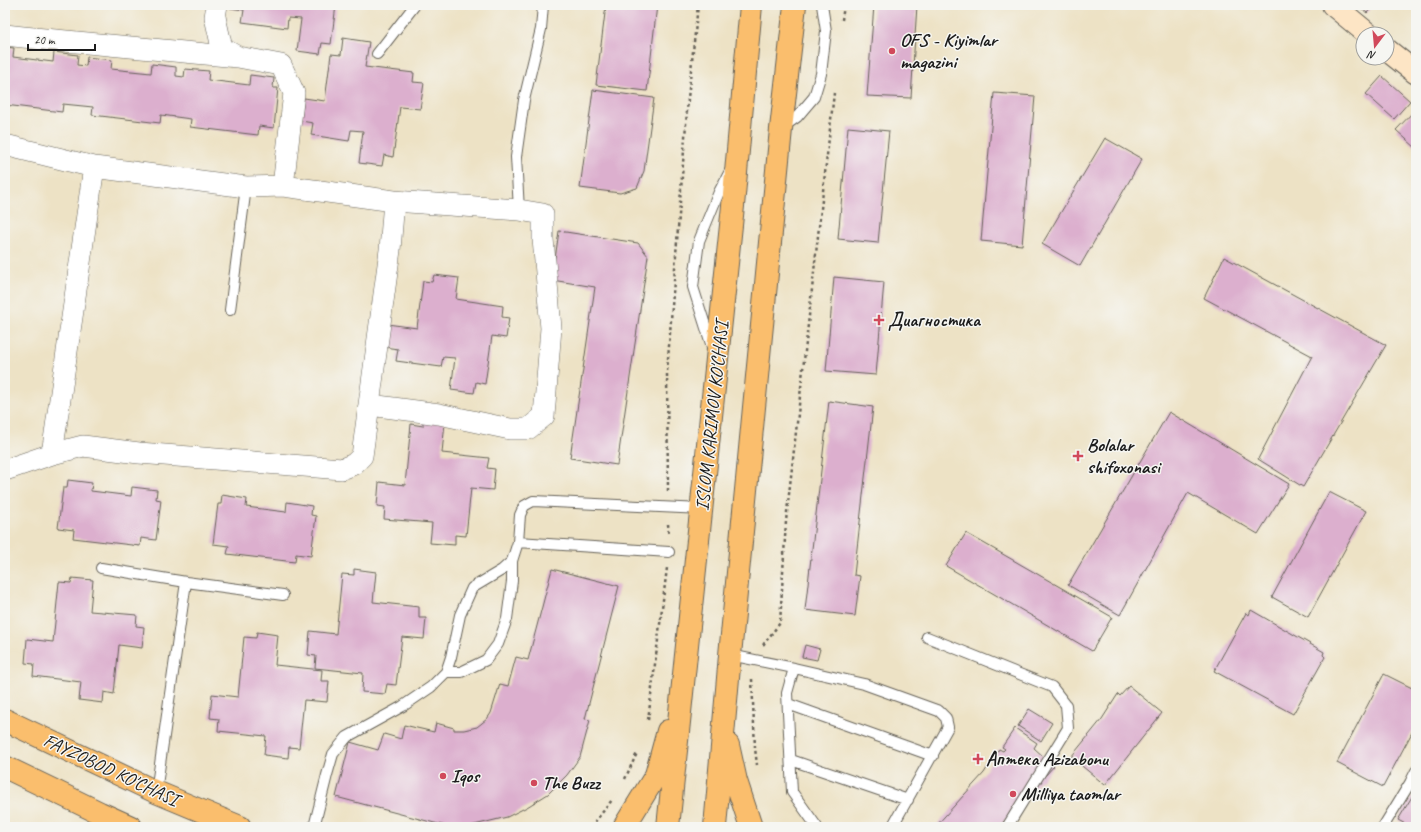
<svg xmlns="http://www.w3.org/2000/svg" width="1421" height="832" font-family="Caveat,sans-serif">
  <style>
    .building { fill: #dcafce }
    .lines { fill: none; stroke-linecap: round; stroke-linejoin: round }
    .lane-casing { stroke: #656157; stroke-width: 12 }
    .street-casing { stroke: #656157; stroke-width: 22 }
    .secondary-casing { stroke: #656157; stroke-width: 24 }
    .primary-casing { stroke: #656157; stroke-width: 24 }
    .path { stroke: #656157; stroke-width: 2.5; stroke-dasharray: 3 3; stroke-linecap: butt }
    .lane { stroke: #fff; stroke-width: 10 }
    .street { stroke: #fff; stroke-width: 21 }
    .secondary { stroke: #fde5c5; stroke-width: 22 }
    .primary { stroke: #fabe6d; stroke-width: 22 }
    .poi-dot { fill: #d1495b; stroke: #f6f6f2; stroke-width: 1.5 }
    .labels { text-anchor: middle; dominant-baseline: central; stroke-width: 3; stroke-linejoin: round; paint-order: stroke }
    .poi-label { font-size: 19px; font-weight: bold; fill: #1c1c1c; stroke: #f6f6f2; text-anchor: start }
    .street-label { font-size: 19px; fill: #1c1c1c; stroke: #f6f6f2 }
  </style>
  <rect width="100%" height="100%" fill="#f6f6f2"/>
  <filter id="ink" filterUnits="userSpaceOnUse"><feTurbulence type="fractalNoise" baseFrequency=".025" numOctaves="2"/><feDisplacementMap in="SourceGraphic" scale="8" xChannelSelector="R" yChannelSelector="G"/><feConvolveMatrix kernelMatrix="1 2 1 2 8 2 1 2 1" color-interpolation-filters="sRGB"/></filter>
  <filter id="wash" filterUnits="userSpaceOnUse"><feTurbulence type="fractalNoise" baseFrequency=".012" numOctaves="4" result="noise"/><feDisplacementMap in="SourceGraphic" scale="16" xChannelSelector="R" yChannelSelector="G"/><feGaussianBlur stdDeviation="0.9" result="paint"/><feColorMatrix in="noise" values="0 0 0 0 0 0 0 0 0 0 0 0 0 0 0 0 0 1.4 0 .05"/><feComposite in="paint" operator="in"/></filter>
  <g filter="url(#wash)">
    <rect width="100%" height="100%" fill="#ede2c5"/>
    <g id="blocks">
      <path class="building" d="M230,5H336L331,44L322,43L320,54L297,51L301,19L288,18L287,28L242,22L244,10L230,8Z
        M606,5H657L647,91L596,85Z
        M874,5H917L911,98L867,96Z
        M1357,5H1374L1367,13Z
        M343,38L369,42L365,67L414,73L413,82L424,83L420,109L400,107L393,157L384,155L382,166L359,163L363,131L351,130L349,141L311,135L313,123L301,121L304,98L325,101L331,54L341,55Z
        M5,47L14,48L13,57L53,62L54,52L78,55L77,65L86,66L87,57L112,60L111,69L151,73L152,64L176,67V76L184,77L185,69L209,71L208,80L249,85L250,75L274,78L273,88H278L274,128L259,126L258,135L190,127L191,119L161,115L160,123L92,115L93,107L63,104L62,112L5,105Z
        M1382,76L1410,101L1394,119L1366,94Z
        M593,90L654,98L644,171L637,188L620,193L580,188Z
        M994,93L1035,96L1022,245L981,241Z
        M1416,109V148L1396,130Z
        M848,127L889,131L878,243L838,239Z
        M1105,138L1142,159L1080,266L1042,244Z
        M559,231L638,243L648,256L617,465L570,458L595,287L552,280Z
        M1224,257L1386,345L1303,487L1258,459L1312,356L1204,298Z
        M434,275L459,278L456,299L503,306L502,317L509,318L506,338L492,336L485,384L476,382L474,393L451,390L455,358L443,357L441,367L396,361L398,349L384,347L387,324L417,328L423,281L432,282Z
        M834,277L884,282L876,375L826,371Z
        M829,401L873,407L854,575L860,576L855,616L805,610Z
        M1169,412L1289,484L1258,534L1188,493L1120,615L1068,585Z
        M423,420L445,422L442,453L489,458L487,468L495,469L493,490L471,488L466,536L455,535V545L430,543L432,523L384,519L385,507L377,506L379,482L405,485L411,424L423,426Z
        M68,480L92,483L91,491L131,496L132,487L157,490L156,499L161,500L156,540L141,538L140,546L73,538L74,530L58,528L63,488H67Z
        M1329,492L1366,511L1308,617L1272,597Z
        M222,495L247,499L246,507L286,512L287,502L312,506L311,515L316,516L311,556L296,554L295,562L227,554L229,546L213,544L218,504H221Z
        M966,533L1112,617L1092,651L946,566Z
        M354,569L376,572L373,602L419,607V618H426L424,639L402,637L396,685L387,684L385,694L362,692L363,673L315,668L316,656L308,655L310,631L336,634L342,574L354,575Z
        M552,569L619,586L585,719L590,720L580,757L567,775L548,794L527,807L507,817L466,827L446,826L336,797L350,742L378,750L384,734L401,739L404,725L434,732L436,723L454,728V730H464L477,727L487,719L491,713L500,684L508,686L516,657L528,660Z
        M72,578L93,580L90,611L137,615L136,626L144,627L142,648L119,645L114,694L104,692L103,703L79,700L81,682L33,676L34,664L25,663L27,639L53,642L59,582L71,583Z
        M1251,610L1324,652L1323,655L1325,657L1293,714L1214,671L1246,613L1249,615Z
        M257,632L278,635L275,665L322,670L321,681H329L327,702L304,700L299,748L289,747L288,758L264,755L266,736L218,731L219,719L210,718L212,694L238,697L244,637L256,638Z
        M805,645L820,649L817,660L802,657Z
        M1384,674L1416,690V725L1383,787L1337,763Z
        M1129,686L1162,713L1105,785L1071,757L1102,719L1118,694L1120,696Z
        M1029,709L1052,723L1041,741L1018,726Z
        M1015,728L1037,743L1034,748L1054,766L999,827H935L984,773L999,749L1003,751L1005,749L1002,747Z
        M1416,790V827H1411L1398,820Z"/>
    </g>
  </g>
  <g filter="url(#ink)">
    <use href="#blocks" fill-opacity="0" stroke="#656157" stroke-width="1"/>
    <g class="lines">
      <defs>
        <path id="lane" d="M377,54L415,5
          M783,127L797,117L814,97L821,74L826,31L822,5
          M519,210L516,157L524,100L541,29L543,5
          M230,310L246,187
          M712,347L693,287L699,241L719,192L730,171
          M518,542L669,552
          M101,568L186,582
          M927,637L1052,687L1066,705L1068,728L1007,827
          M730,655L794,668L787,693L792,792L817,827
          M794,668L864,684L939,711L946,718L948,727L892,827
          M446,672H461L486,660L498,644L507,619L512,581V561
          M788,704L933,756
          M791,760L908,800
          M156,792L186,582L283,595
          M314,827L327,775L333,754L347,737L403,706L431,687L446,672L451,657L460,615L472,588L502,570L512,561L518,542L520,515L524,506L533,501L702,509
          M1383,827L1410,783L1416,771"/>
        <path id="street" d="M217,5L215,17L222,48L238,57L281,65L294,93L283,186
          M5,35L23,37L238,57
          M5,145L94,167L246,187L283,186L394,201L390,250L362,456L354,464L342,469L139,453L83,446L52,454L5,470
          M370,405L439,414L510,429H528L544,416L551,328L543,239V214L519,210L394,201
          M52,454L94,167"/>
        <path id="secondary" d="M1333,5L1368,34
          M1387,50L1416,73"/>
        <path id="primary" d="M5,720L156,792L240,827
          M728,745L736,781L751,827
          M5,767L100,813L131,827
          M624,827L656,775L668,731
          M668,827L733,206L751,5
          M715,827L730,655L781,129L795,5"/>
      </defs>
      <use href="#lane" class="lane-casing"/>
      <use href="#street" class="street-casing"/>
      <use href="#secondary" class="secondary-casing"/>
      <use href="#primary" class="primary-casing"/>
      <path class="path" d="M842,20L844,5
        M668,491L667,372L688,98L698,5
        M668,524L669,535
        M763,645L780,623L786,521L834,93
        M752,679L755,748L757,765
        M648,720L667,568
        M625,779L637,753
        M591,827L612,800"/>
      <use href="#lane" class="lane"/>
      <use href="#street" class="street"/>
      <use href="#secondary" class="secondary"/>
      <use href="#primary" class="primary"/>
    </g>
  </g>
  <g class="poi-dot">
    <circle cx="892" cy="51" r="4"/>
    <path d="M877 314h4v4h4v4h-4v4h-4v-4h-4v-4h4z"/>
    <path d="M1076 450h4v4h4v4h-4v4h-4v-4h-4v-4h4z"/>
    <path d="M976 753h4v4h4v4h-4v4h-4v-4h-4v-4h4z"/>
    <circle cx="443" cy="776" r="4"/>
    <circle cx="534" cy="783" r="4"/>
    <circle cx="1013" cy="794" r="4"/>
  </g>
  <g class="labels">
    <g class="poi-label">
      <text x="900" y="40">OFS - Kiyimlar<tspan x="900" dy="22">magazini</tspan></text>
      <text x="888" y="320">Диагностика</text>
      <text x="1087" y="445">Bolalar<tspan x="1087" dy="22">shifoxonasi</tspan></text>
      <text x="986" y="759">Аптека Azizabonu</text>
      <text x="451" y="776">Iqos</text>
      <text x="542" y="783">The Buzz</text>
      <text x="1021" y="794">Milliya taomlar</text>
    </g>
    <g class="street-label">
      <text transform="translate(712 416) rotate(-84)">ISLOM KARIMOV KO'CHASI</text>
      <text transform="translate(111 770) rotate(25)">FAYZOBOD KO'CHASI</text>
    </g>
  </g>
  <rect width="1421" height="832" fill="none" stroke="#f6f6f2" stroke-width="20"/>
  <g transform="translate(1375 46) rotate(196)"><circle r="19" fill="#f6f6f2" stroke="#9f9f9c"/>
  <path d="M0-3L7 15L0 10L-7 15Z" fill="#d1495b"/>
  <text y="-6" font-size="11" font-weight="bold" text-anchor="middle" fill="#1c1c1c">N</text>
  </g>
  <path d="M28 44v6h67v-6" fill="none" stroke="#1c1c1c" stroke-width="2"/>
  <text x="34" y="44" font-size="12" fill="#1c1c1c" stroke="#f6f6f2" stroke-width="3" paint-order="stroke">20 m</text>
</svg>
